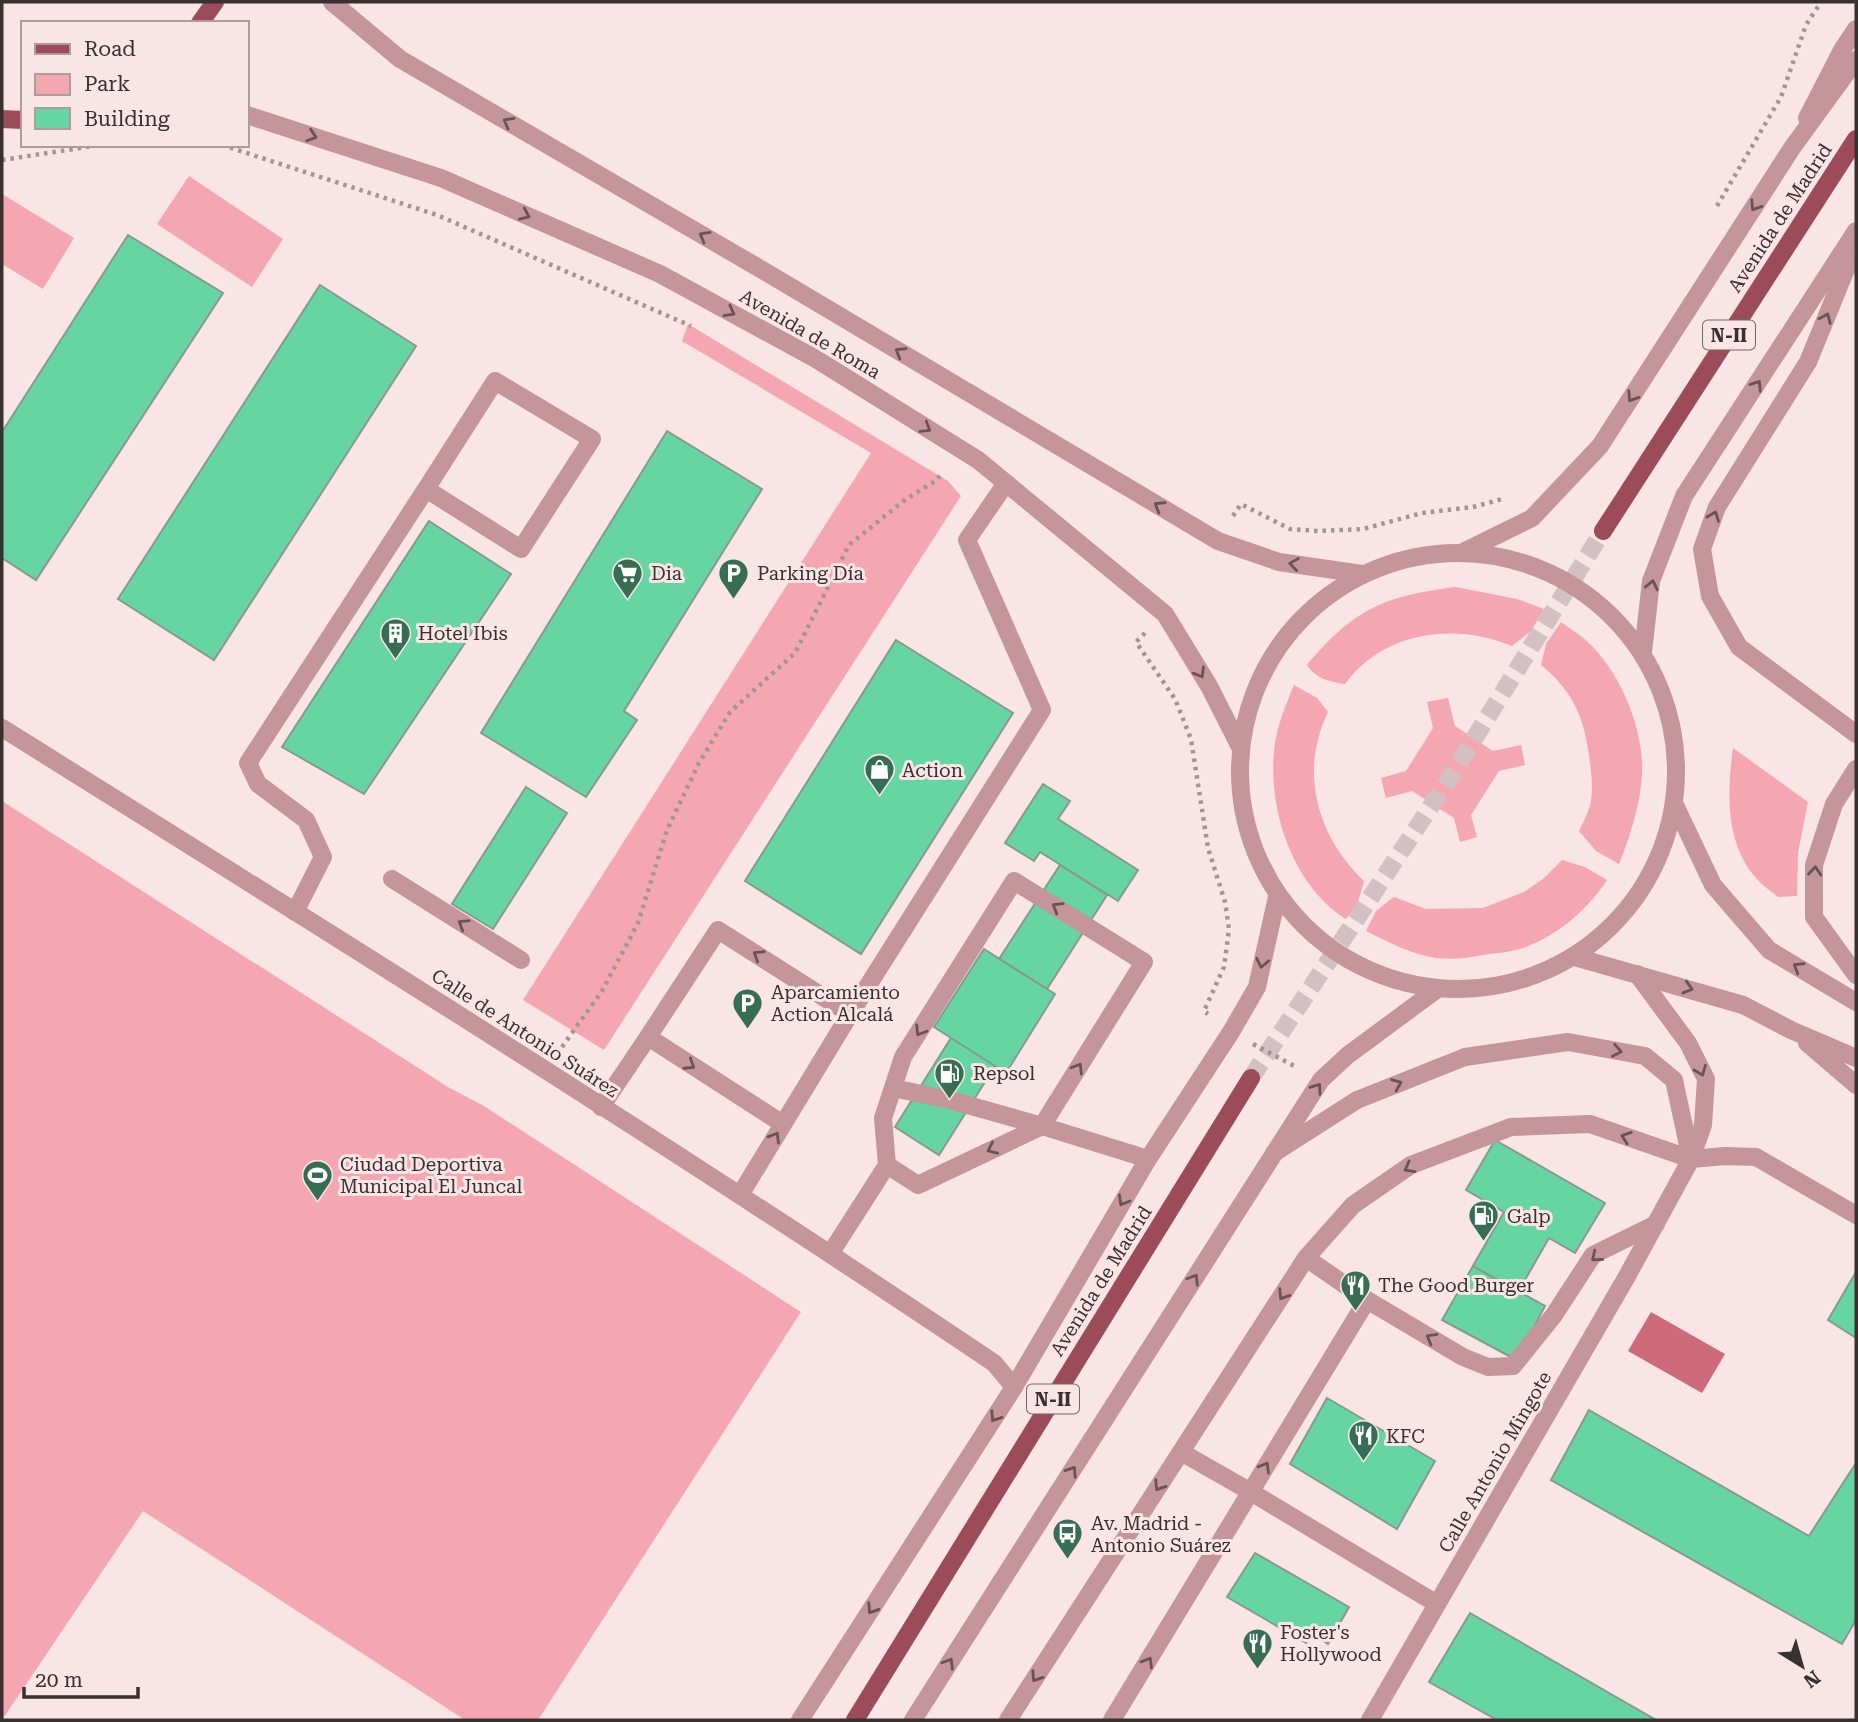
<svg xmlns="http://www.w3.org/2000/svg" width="1858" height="1722" font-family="'Roboto Serif',serif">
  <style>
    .green { fill: #f4a7b1 }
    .water { fill: #cd6a7a }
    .building { fill: #65d5a4; stroke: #899991; stroke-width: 2 }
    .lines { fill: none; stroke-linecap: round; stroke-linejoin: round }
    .primary-tunnel { stroke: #d2c0c2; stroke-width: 18; stroke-dasharray: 18 9; stroke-linecap: butt }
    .path { stroke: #a39496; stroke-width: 4.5; stroke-dasharray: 3.5 5; stroke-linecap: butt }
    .service { stroke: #c4959a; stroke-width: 18 }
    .minor { stroke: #c4959a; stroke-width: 18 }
    .tertiary { stroke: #c4959a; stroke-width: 18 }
    .primary { stroke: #9b4b59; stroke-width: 18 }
    .oneway { stroke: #695356 }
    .labels { text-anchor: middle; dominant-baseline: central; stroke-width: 6; stroke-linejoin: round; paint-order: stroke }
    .shield { fill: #f9e4e6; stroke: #726667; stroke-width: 2 }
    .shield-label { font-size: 18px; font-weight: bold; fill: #383031 }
    .street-label { font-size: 19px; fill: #383031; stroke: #f9e4e6 }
    .poi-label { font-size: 19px; fill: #383031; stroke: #f9e4e6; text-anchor: start }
  </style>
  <rect width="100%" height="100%" fill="#f9e4e6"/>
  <path class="green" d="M189,176L283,239L252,287L157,224Z
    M2,194L74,238L43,289L2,264Z
    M688,324L948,481L961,496L604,1050L523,1000L871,453L682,341Z
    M1456,587L1517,599L1544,609L1531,631L1512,646C1456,622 1383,631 1345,684C1330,682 1315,678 1307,665C1354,609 1384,596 1456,587Z
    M1561,622C1569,628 1579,634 1587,641C1618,670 1639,718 1642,760C1644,793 1631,835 1619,864L1596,851L1579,831C1583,823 1587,815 1590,806C1593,793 1592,776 1590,763C1585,720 1575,693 1541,665L1546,644Z
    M1294,685L1317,698L1328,712C1299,772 1317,836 1364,881L1358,902L1346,919C1294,887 1268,811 1274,752C1276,728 1285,707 1294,685Z
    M1448,698L1455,726L1493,751L1521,745L1525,765L1499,771L1471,815L1477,837L1460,842L1454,818L1412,791L1386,798L1381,778L1406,771L1433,728L1427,702Z
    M1733,748L1808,802L1798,853L1797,896L1778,897C1771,891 1763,886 1757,879C1725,844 1727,792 1733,748Z
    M2,801L448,1087L484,1106L801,1312L538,1720H465L143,1511L2,1720Z
    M1562,860L1585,867L1607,880C1588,909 1558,935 1526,947C1513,952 1497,953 1483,955C1467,958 1452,960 1436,958C1411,954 1388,942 1366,931L1376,911L1394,897L1426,909L1483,908L1524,892L1543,879Z"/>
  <path class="water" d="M1651,1312L1725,1354L1702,1393L1628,1351Z"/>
  <path class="building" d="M128,235L223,293L36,580L2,558V432Z
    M320,285L416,346L214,660L118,599Z
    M667,431L762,489L624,711L637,720L586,797L481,733Z
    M429,521L511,574L364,794L282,747Z
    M896,640L1013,713L861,954L745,881Z
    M1043,784L1070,801L1058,819L1138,870L1118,901L1040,852L1034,861L1005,843Z
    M526,787L567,813L493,929L452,904Z
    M1060,865L1107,895L1047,989L999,959Z
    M984,949L1055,994L1006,1073L934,1027Z
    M951,1038L995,1066L939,1155L895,1127Z
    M1495,1140L1605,1203L1575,1253L1549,1238L1518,1292L1473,1266L1504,1212L1466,1190Z
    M1473,1266L1545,1306L1523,1348L1509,1356L1442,1320Z
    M1856,1272V1338L1828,1320Z
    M1327,1398L1435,1461L1397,1529L1290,1464Z
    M1589,1410L1809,1536L1856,1463V1620L1842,1644L1551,1480Z
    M1255,1553L1349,1607L1328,1644L1312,1633L1306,1643L1227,1597Z
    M1470,1613L1656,1720H1497L1429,1682Z"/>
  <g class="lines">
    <path class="primary-tunnel" d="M1251,1078L1451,776L1603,531"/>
    <path class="path" d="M222,145L437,215L691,326
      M2,160L100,145
      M1717,206L1781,97L1806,25L1821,2
      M1233,516L1241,504L1290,529L1318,531L1363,529L1422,513L1473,507L1502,499
      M1145,633L1136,642L1175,699L1191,739L1208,848L1225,902L1229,929L1224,967L1204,1011L1208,1014
      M1253,1044L1298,1068
      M562,1047L602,991L638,923L667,830L699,763L730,712L795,653L849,545L906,499L937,480L941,474L940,472"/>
    <path class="service" d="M1807,118L1842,50L1856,29
      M1856,245L1808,362L1717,507L1702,549L1710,596L1739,647L1856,734
      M1856,769L1834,804L1814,865V917L1856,975
      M392,879L521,960
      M295,912L323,857L306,820L258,784L248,763L426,489L521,549L592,439L495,381L426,489
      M850,1014L1042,710L967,540L1006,483
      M601,1107L648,1037
      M887,1165L883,1118L903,1057L1014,881L1144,962L1042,1126L950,1100L893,1088
      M740,1195L850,1014L718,930L648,1037L783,1124
      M830,1254L887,1165L918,1185L1042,1126L1148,1159
      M1306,1258L1353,1205L1411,1165L1511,1127L1590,1124L1691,1159
      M1181,1452L1251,1492
      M1008,1720L1306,1258L1367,1300L1463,1357L1488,1367L1513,1366L1554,1315L1593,1255L1656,1224
      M1112,1720L1367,1300"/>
    <path class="minor" d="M2,728C335,936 668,1144 994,1363L1014,1387
      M1637,974L1688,1043L1706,1079L1703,1125L1691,1159L1725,1156L1756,1157L1856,1215
      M1274,1153L1357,1100L1465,1057L1568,1042L1645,1056L1674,1080L1691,1159L1626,1278L1370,1720
      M1251,1492L1437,1604"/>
    <path class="tertiary" d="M332,2L400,59L764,271L1218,541L1279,562L1362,574
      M247,115L441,178L660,274L816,359L978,460L1165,614L1209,686L1240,747
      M1463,552L1532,518L1600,446L1792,148L1856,60
      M1240 771a218 218 0 1 1 436 0a218 218 0 1 1-436 0Z
      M1643,652L1651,581L1684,496L1856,231
      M1675,805L1713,885L1769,950L1856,1002
      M1575,957L1743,1005L1791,1030L1856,1058
      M1807,1043L1856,1085
      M800,1720L1014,1387L1148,1159L1231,1032L1257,987L1277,897
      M913,1720L1321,1080L1348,1055L1436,990"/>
    <path class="primary" d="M200,23L215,2
      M2,119L23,120
      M1603,531L1856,139
      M855,1720L1251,1078"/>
  </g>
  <defs><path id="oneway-chevron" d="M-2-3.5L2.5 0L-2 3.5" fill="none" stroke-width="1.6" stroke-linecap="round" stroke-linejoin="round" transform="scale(1.75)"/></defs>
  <g class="oneway">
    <use href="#oneway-chevron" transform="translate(508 122) rotate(-150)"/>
    <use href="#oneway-chevron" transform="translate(312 136) rotate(18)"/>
    <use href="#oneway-chevron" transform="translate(1755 206) rotate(123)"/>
    <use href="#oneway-chevron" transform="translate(525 215) rotate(24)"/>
    <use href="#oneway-chevron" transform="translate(704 236) rotate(-150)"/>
    <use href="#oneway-chevron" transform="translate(730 312) rotate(29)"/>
    <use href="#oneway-chevron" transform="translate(1826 318) rotate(-67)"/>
    <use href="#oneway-chevron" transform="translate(900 352) rotate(-149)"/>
    <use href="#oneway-chevron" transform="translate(1757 385) rotate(-57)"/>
    <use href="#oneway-chevron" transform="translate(1632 397) rotate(123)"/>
    <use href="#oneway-chevron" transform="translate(926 428) rotate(32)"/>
    <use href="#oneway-chevron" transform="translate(1159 506) rotate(-149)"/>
    <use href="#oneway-chevron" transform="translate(1714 516) rotate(-69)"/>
    <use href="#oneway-chevron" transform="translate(1294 564) rotate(-172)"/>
    <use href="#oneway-chevron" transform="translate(1652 585) rotate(-78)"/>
    <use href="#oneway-chevron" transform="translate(1200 673) rotate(59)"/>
    <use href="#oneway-chevron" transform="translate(1815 871) rotate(-85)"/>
    <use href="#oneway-chevron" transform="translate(1057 907) rotate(-148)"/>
    <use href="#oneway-chevron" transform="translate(463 924) rotate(-148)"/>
    <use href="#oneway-chevron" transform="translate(758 955) rotate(-147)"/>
    <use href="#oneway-chevron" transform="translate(1262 963) rotate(102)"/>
    <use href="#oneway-chevron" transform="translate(1798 967) rotate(-149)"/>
    <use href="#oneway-chevron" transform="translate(1688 988) rotate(16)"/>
    <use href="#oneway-chevron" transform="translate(920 1031) rotate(122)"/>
    <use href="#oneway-chevron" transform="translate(1617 1051) rotate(11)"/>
    <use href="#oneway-chevron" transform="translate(690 1065) rotate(33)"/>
    <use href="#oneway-chevron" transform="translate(1078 1068) rotate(-58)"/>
    <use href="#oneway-chevron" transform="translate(1701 1071) rotate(68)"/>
    <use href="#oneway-chevron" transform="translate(1397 1084) rotate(-22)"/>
    <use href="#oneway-chevron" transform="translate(1317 1088) rotate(-55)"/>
    <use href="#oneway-chevron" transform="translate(775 1137) rotate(-59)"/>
    <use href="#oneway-chevron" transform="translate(1626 1137) rotate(-161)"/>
    <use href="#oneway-chevron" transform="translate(992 1149) rotate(155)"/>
    <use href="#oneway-chevron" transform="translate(1409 1168) rotate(151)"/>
    <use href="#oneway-chevron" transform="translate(1123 1201) rotate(120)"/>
    <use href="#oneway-chevron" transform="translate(1596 1257) rotate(140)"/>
    <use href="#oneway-chevron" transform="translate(1194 1279) rotate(-58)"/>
    <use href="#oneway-chevron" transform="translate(1283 1295) rotate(123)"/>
    <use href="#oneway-chevron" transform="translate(1431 1338) rotate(-150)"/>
    <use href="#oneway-chevron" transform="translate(995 1417) rotate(123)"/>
    <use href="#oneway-chevron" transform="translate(1265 1467) rotate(-59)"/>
    <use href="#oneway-chevron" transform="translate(1072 1471) rotate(-57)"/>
    <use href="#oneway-chevron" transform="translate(1159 1486) rotate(123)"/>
    <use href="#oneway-chevron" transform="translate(872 1609) rotate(123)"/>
    <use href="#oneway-chevron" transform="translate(1148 1662) rotate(-59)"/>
    <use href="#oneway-chevron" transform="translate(949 1663) rotate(-58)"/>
    <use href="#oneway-chevron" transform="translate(1036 1677) rotate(123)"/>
  </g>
  <defs>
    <symbol id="supermarket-pin" viewBox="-11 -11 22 30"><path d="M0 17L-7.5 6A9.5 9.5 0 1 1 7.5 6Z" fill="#366d54" stroke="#f9e4e6"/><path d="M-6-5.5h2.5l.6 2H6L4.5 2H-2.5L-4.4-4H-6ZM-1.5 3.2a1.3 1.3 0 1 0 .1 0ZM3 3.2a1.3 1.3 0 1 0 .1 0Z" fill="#fff"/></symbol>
    <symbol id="parking-pin" viewBox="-11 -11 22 30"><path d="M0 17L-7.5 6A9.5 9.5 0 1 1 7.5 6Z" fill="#366d54" stroke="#f9e4e6"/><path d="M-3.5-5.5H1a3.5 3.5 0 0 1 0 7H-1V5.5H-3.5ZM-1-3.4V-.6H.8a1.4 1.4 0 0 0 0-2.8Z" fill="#fff"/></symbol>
    <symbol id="building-pin" viewBox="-11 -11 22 30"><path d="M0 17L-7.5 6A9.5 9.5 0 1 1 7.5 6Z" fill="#366d54" stroke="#f9e4e6"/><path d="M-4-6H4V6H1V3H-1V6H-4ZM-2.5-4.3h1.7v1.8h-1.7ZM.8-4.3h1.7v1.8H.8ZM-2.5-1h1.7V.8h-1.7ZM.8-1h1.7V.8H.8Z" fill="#fff"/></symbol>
    <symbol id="shop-pin" viewBox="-11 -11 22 30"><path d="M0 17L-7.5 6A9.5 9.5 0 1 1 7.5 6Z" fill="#366d54" stroke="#f9e4e6"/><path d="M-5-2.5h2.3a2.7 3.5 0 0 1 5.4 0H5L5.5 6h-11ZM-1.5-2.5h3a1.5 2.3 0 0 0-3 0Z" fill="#fff"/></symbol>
    <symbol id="fuel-pin" viewBox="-11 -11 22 30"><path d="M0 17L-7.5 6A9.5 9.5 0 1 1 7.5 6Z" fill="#366d54" stroke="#f9e4e6"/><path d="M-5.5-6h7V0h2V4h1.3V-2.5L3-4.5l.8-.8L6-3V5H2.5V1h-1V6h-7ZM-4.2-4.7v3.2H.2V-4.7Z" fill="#fff"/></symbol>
    <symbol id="stadium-pin" viewBox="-11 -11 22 30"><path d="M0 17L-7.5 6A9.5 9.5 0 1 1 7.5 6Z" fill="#366d54" stroke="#f9e4e6"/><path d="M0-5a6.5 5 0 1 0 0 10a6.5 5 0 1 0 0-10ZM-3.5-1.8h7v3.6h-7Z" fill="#fff"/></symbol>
    <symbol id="restaurant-pin" viewBox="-11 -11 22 30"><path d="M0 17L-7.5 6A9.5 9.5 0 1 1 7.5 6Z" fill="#366d54" stroke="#f9e4e6"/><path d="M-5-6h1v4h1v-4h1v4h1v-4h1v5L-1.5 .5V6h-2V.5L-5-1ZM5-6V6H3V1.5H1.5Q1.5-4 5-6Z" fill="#fff"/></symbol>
    <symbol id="bus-pin" viewBox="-11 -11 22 30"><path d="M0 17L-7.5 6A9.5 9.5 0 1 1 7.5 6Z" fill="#366d54" stroke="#f9e4e6"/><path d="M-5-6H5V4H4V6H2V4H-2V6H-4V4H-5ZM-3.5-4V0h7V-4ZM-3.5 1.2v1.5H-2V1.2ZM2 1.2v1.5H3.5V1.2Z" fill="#fff"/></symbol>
  </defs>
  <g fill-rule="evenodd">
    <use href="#supermarket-pin" x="610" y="556" width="35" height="47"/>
    <use href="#parking-pin" x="716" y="556" width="35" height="47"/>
    <use href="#building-pin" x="378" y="616" width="35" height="47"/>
    <use href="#shop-pin" x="862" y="752" width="35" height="47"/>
    <use href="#parking-pin" x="730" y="986" width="35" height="47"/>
    <use href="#fuel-pin" x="932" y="1056" width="35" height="47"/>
    <use href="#stadium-pin" x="300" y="1158" width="35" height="47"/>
    <use href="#fuel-pin" x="1466" y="1198" width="35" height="47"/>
    <use href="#restaurant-pin" x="1338" y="1268" width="35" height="47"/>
    <use href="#restaurant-pin" x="1346" y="1418" width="35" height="47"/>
    <use href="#bus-pin" x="1050" y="1516" width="35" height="47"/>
    <use href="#restaurant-pin" x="1240" y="1626" width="35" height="47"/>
  </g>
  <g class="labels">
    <g class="shield">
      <rect x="1703" y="320.5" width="52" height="29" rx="5"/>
      <rect x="1027" y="1384.5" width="52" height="29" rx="5"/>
    </g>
    <g class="shield-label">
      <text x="1729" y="335">N-II</text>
      <text x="1053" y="1399">N-II</text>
    </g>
    <g class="street-label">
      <text transform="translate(1780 218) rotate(-57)">Avenida de Madrid</text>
      <text transform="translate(810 334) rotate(30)">Avenida de Roma</text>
      <text transform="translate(525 1033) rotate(33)">Calle de Antonio Suárez</text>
      <text transform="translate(1101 1281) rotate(-58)">Avenida de Madrid</text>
      <text transform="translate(1495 1462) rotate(-60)">Calle Antonio Mingote</text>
    </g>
    <g class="poi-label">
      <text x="651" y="573">Dia</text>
      <text x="757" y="573">Parking Día</text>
      <text x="418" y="633">Hotel Ibis</text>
      <text x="902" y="770">Action</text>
      <text x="771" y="992">Aparcamiento<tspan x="771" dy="22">Action Alcalá</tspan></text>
      <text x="973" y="1073">Repsol</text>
      <text x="340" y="1164">Ciudad Deportiva<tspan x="340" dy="22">Municipal El Juncal</tspan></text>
      <text x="1507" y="1216">Galp</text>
      <text x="1378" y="1285">The Good Burger</text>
      <text x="1386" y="1436">KFC</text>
      <text x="1091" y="1523">Av. Madrid -<tspan x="1091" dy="22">Antonio Suárez</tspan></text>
      <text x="1280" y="1632">Foster's<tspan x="1280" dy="22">Hollywood</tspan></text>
    </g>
  </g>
  <rect width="1858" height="1722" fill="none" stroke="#383031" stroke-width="7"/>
  <rect x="21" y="21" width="228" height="126" fill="#f9e4e6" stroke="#ac9c9e" stroke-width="2"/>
  <rect x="35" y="44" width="35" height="10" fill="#9b4b59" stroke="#ac9c9e" stroke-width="2"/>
  <text x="84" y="56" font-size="21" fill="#383031">Road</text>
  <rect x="35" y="74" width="35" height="21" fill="#f4a7b1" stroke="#ac9c9e" stroke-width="2"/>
  <text x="84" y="91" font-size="21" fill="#383031">Park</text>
  <rect x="35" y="108" width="35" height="21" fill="#65d5a4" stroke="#ac9c9e" stroke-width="2"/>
  <text x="84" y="126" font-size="21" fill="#383031">Building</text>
  <g transform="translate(1802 1666) rotate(143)" stroke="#f9e4e6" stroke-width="5" paint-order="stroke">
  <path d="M0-5L12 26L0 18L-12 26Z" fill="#383031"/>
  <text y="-10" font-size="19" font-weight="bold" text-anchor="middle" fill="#383031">N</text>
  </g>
  <path d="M24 1687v10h114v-10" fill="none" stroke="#383031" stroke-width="3.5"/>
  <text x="35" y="1687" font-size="21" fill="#383031" stroke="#f9e4e6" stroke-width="5" paint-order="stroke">20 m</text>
</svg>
